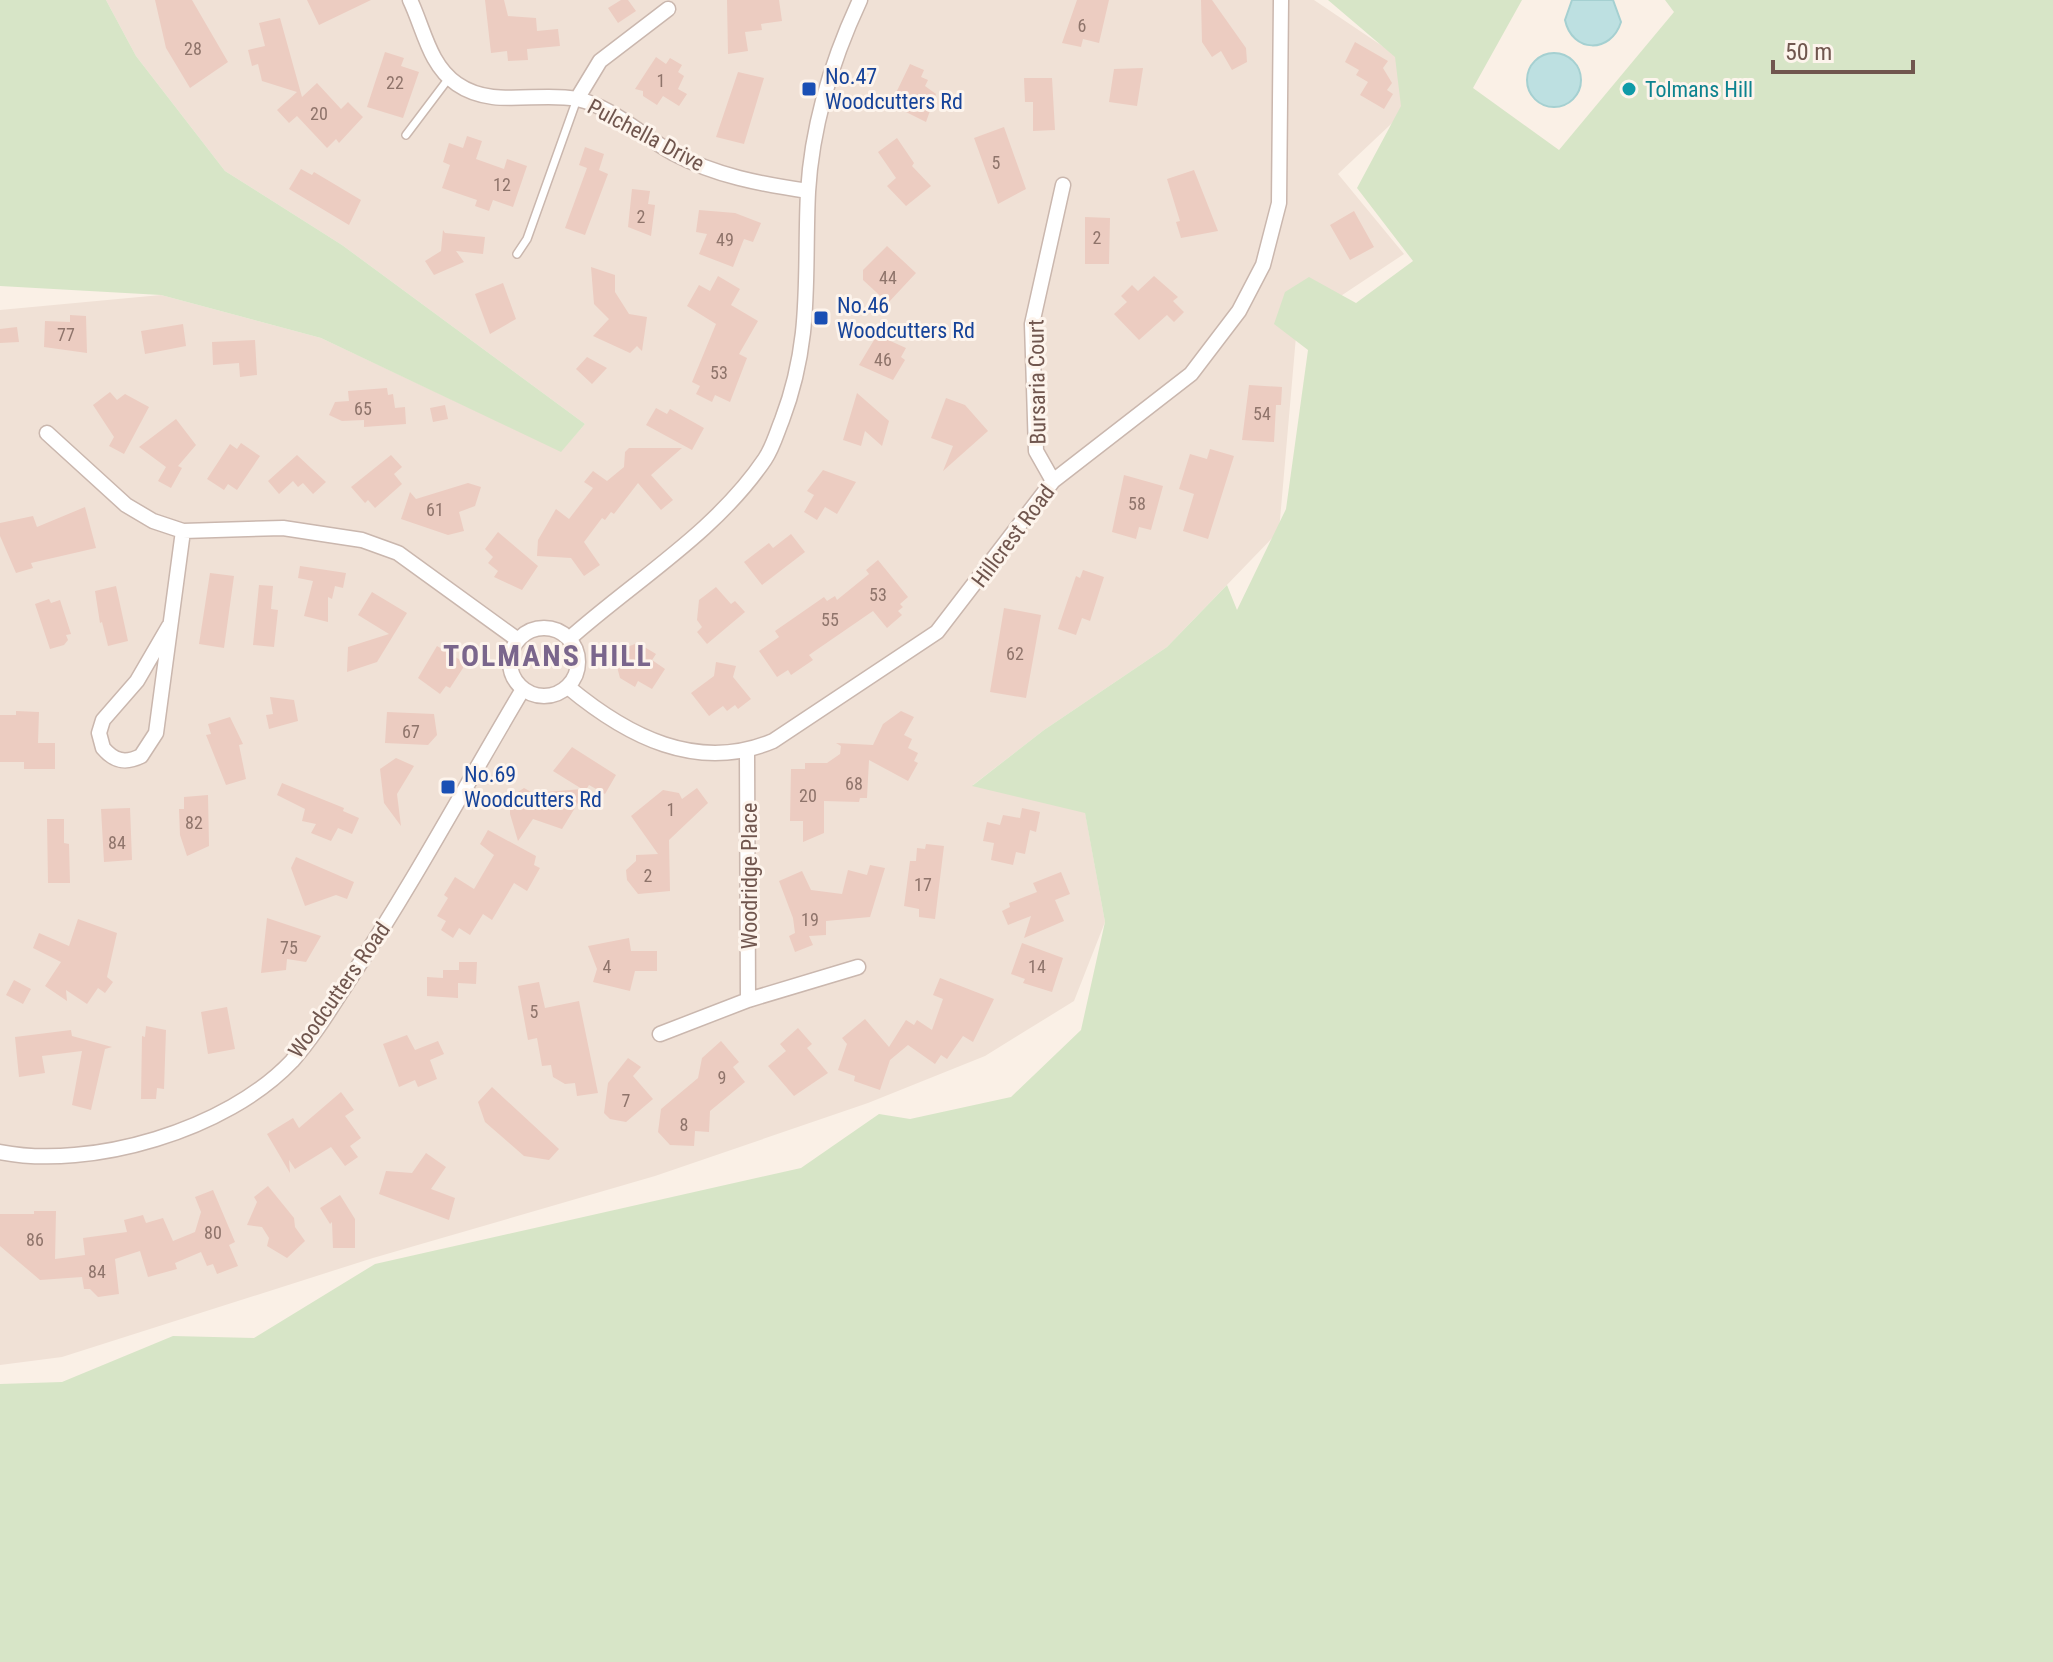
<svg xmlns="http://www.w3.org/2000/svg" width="2053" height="1662" font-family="'Roboto Condensed',sans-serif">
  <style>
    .residential { fill: #f0e1d6 }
    .green { fill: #d7e5c7 }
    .water { fill: #bde0e1; stroke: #a5d0d1; stroke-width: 2 }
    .building { fill: #ecccc1 }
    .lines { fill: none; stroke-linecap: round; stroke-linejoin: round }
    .service-casing { stroke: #cab7ae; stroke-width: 10 }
    .minor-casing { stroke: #cab7ae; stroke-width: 17 }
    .service { stroke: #fff; stroke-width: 7 }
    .minor { stroke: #fff; stroke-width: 14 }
    .transit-dot { fill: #1a4fb4; stroke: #fdf4ec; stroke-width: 3 }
    .culture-dot { fill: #0f9aa8; stroke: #fdf4ec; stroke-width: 3 }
    .labels { text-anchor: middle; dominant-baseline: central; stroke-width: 6; stroke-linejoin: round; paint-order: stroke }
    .number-label { font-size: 18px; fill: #8f746b }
    .transit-label { font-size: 22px; fill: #164399; stroke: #fdf4ec; text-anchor: start }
    .culture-label { font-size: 22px; fill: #0d838f; stroke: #fdf4ec; text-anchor: start }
    .street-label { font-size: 22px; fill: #70564e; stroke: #fdf4ec }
    .district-label { font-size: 30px; font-weight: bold; letter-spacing: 2px; fill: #7a668c; stroke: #fdf4ec }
  </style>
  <rect width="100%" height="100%" fill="#faf0e6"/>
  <path class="residential" d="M106,0H1314L1406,62V110L1338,174L1404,254L1297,325L1279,531L1167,647L1044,730L973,785L1085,812L1105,922L1074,1001L985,1056L868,1103L655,1176L373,1258L62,1357L0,1365V310L161,295L321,338L561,451L585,424L342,245L225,171L136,56Z"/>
  <path class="green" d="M0,0H106L136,56L225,171L342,245L585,424L561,452L321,338L161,295L0,286Z
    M1328,0H1522L1473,88L1559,150L1674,12L1665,0H2053V1662H0V1384L62,1382L173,1336L254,1338L375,1264L801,1168L879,1114L910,1119L1011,1097L1081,1030L1105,922L1085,813L972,786L1044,730L1167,647L1227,585L1237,610L1286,509L1308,350L1274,324L1285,292L1309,277L1356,303L1413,261L1357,188L1401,106L1395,57Z"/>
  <path class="water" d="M1572,0H1613L1621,22C1611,54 1572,53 1565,20Z
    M1527 80a27 27 0 1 1 54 0a27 27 0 1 1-54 0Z"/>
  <path class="building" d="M155,0H192L228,62L190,88L166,48Z
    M307,0H371L319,25Z
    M485,0H504L508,16L536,18L537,31L558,29L560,46L527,49L528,60L508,61L507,51L491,53Z
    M621,0H628L636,11L618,23L608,8Z
    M727,0H779L782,21L761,24L762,30L745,32L748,51L728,54Z
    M1077,0H1109L1099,43L1083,39L1081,47L1062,43Z
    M1201,0H1212L1246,48L1247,62L1232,70L1221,51L1212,57L1202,42Z
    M280,18L302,97L317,83L341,109L348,102L363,117L339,143L336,139L327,148L297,116L289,123L277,110L297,92L262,81L258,64L252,66L248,50L265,46L259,23Z
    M1355,42L1388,61L1383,68L1392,83L1387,90L1393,94L1384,109L1360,95L1368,82L1356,75L1359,70L1345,62Z
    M385,52L404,58L401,66L419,72L403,118L367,107Z
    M656,57L666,64L670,58L682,65L678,72L684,76L678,89L687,94L679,106L663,96L657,105L643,96V91L635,89Z
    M910,64L924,70L921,77L928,80L925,86L936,94L926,122L904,111L894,97Z
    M1143,68L1137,106L1109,102L1114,69Z
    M738,72L764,78L744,144L716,137Z
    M1024,78H1052L1055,130L1033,131V102H1025Z
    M1004,127L1026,189L998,204L974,138Z
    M467,136L482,141L476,159L504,169L507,159L527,166L513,207L493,200L489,211L475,206L477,200L442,188L450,165L443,162L449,143L463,148Z
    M897,138L914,163L912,166L931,186L906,206L887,186L896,178L878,152Z
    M585,147L604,154L599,170L608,174L585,235L565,228L587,168L579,165Z
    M301,169L312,175L314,172L361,200L349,225L289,189Z
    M1194,170L1218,231L1181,238L1176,222L1180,221L1167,179Z
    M632,189L650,191L648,204L655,205L651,236L628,227Z
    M699,210L735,213L761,223L753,242L744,239L733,267L699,254L707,234L696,232Z
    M1354,211L1374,247L1350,260L1330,225Z
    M1085,217L1110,218L1109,264H1085Z
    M443,230L445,233L485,237L483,254L456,251L464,262L434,275L425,261L441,251Z
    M887,246L916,273L888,303L863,280V270Z
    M591,267L615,275V292L629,314L647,317L642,351L637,346L630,353L593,336L609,319L594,304Z
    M718,276L740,289L731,305L758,321L739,354L747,358L730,402L715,395L712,402L696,394L700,386L692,382L716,324L687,306L699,285L710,291Z
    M1154,276L1178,297L1173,301L1184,312L1174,322L1167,315L1139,340L1114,314L1127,302L1121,296L1132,285L1138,291Z
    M503,283L516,319L490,334L475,294Z
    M70,315L86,316L87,353L44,347L45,321L70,322Z
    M183,324L186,346L145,354L141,331Z
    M17,327L19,342L0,343V329Z
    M877,335L906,348L901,357L905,360L893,380L859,365Z
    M255,340L257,375L240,377L239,363L213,365L212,342Z
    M587,357L607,368L592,384L576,369Z
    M1249,385L1282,387L1281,405H1276L1274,442L1242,440Z
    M387,388L388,395L393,394L395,408L405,407L406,424L364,427V420L342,421L329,415L335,402L349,401L348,391Z
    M110,392L117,400L125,394L149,407L124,454L109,446L114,437L93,405Z
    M857,393L889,421L882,446L865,431L861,446L843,440Z
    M946,398L965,405L988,431L943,471L953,446L931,438Z
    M445,405L448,419L433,422L430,408Z
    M656,408L667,414L670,409L704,428L692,450L646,425Z
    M176,419L196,445L178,466L182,468L171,488L158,481L166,467L139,447Z
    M241,443L260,456L237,490L228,484L224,490L207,479L230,444L237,449Z
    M629,448H682L651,475L673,500L661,510L638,483L614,514L611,512L605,520L602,518L584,542L600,565L584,576L571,558L537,556L538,540L556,509L569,519L593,488L584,482L593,471L607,481L624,467L625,452Z
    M1210,449L1234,456L1208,539L1183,531L1194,494L1179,489L1190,454L1207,459Z
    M297,455L326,482L313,494L303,483L298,487L293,481L279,494L268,481Z
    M391,455L402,467L394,474L402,484L375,508L368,500L365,503L351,487Z
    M823,470L856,482L837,514L825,507L817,520L804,512L814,495L807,491Z
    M1124,475L1163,486L1151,530L1139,527L1136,539L1112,532Z
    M468,483L481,487L475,506L459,512L464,531L448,535L401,519L410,492L416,499Z
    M85,507L96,548L31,563L33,568L16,573L0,536V523L33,516L37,527Z
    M498,532L538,566L522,590L494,577L498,571L488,563L493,557L485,549Z
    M791,534L805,552L762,585L744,562L769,543L773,548Z
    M878,560L908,597L900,604L903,607L898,611L902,615L887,628L873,611L809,655L813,660L791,675L788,670L777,677L759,651L779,637L775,631L824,597L827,601L835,596L837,600L869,574L866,570Z
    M300,566L346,573L343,588L335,586L332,599L328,597V622L304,616L313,581L298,578Z
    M1083,570L1104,577L1090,621L1082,618L1076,635L1058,629L1076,576L1080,578Z
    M210,573L234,576L224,648L199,644Z
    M259,585L273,586L271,609L278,610L274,647L253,645Z
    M116,586L128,641L108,646L102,622L100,623L95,591Z
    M716,587L731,604L735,601L745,612L707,644L697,632L702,627L697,620L699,600Z
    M372,592L407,613L377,662L347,672L348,647L389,634L358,615Z
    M49,599L51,603L60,600L71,634L66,635L68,640L64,645L50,649L35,604Z
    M1004,608L1041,615L1026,698L990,692Z
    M638,643L656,654L652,660L665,669L652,689L638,681L635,687L620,678L615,659L621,649Z
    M437,646L462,661L463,668L450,688L446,686L440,694L418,678Z
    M716,662L736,666L733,677L751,699L738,709L735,705L727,711L723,706L709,716L691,693L714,676Z
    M270,697L294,700L298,721L269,729L266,715L273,714Z
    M16,711L39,712L38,743H55V769H24V762H0V715H16Z
    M901,711L914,717L904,735L912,739L908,748L918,753L914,761L918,763L908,781L869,760L867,798H860L859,802L824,801V833L803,842V821H790L791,769H805V763H827L840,754L841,746L836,743L873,745L883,724Z
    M387,712L434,714L437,735L428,745L385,743Z
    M230,717L243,744L239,745L246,779L226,785L206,735L211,734L208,724Z
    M572,747L616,775L605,794L589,785L562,829L533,819L518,841L510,814V802L517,800L515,794L524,788L533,793L582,789L553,771Z
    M396,758L414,766L397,794L401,826L384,803L380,769Z
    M282,783L344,808L343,811L359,818L352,834L338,828L331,841L311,833L316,824L302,821L305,809L277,795Z
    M697,788L708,803L669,840L670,891L638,894L627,880L626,870L636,861V855L658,854L631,816L663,790L679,793L682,799Z
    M208,795L209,846L187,856L180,835L179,809H184V797Z
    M130,808L132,860L104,862L101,809Z
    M1022,808L1040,812L1036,832L1030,830L1025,854L1016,852L1013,865L991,860L994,843L983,841L987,822L1000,825L1003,815L1020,818Z
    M47,819H64V843L69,844L70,883H48Z
    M488,830L536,856L534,865L540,868L527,891L514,883L492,920L483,914L470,935L459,928L453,938L441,930L446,921L437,916L448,898L444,895L455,877L474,889L494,855L480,844Z
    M926,844L944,846L935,919L919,917V909L904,906L910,861H916L917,848L925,849Z
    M296,857L354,882L347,899L336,895L305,906L291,868Z
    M870,865L885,868L870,917L826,921V935L809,936L813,945L795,952L789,936L795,933L793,918L779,881L802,871L811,890L842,894L848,870L867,875Z
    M1061,872L1070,894L1055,900L1064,921L1024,938L1031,916L1008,925L1002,911L1010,907L1009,903L1037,892L1033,883Z
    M267,918L321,936L306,962L287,959L286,970L261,973Z
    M78,919L117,933L107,977L113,982L105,993L98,988L87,1004L66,990L67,1001L45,986L61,962L33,948L39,933L69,946Z
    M629,938L631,951H657V971H635L630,991L593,982L597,969L588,946Z
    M1022,943L1063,958L1052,992L1023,983L1025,979L1011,974Z
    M459,962H477L476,984L458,983V998L427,996V977L443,978V970H459Z
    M940,978L994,999L973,1042L963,1036L947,1059L941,1055L935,1064L908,1045L890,1060L880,1090L854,1081L855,1076L838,1070L847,1044L842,1038L865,1019L889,1047L906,1020L914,1025L917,1020L932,1030L943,999L933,995Z
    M14,980L31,989L23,1004L6,995Z
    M539,982L545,1008L579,1001L598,1093L577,1096L575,1083L565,1084L553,1077L551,1065L542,1066L537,1038L528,1040L518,986Z
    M227,1007L235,1049L208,1054L201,1012Z
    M146,1026L166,1030L164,1089L157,1088L156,1099H141L142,1036L145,1037Z
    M798,1028L812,1044L807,1048L828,1073L794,1096L768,1066L786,1051L780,1044Z
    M71,1030L72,1036L112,1047L105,1049L91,1110L72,1105L82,1051L42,1056L45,1073L19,1077L15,1037Z
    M407,1035L415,1050L438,1041L444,1054L430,1060L437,1079L418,1087L415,1080L399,1087L383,1044Z
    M721,1041L739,1062L733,1067L745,1082L710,1111L709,1132L695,1131L694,1146L670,1145L658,1132L661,1109L698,1078L702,1058Z
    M628,1058L641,1067L633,1076L653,1099L626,1122L610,1119L604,1113L608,1083Z
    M492,1087L559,1149L549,1160L524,1156L485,1122L478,1102Z
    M341,1092L354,1110L345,1116L361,1138L350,1146L358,1157L345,1166L331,1147L295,1169L289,1160L290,1173L267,1134L293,1118L299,1128Z
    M426,1153L446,1167L431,1189L455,1198L449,1220L379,1194L386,1171L412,1173Z
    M268,1186L294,1218L295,1227L305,1241L287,1258L267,1246L269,1238L262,1227L247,1225L257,1202L254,1197Z
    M213,1190L235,1242L229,1245L238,1266L217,1274L213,1264L207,1266L201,1252L175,1263L177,1269L148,1277L140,1251L115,1259L119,1294L98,1297L90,1289H84L82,1277L40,1280L0,1246V1214H34V1211H56L55,1259L85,1255L83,1238L127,1232L124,1220L143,1215L146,1223L163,1218L173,1241L195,1232L201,1212L195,1197Z
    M340,1195L355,1219V1248H333L332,1222L330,1224L320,1208Z"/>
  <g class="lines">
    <defs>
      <path id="service" d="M406,135L449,78
        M517,254L527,239L577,99"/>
      <path id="minor" d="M410,0C424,29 429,65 457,84C493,109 537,91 577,99C613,107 642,136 673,153C716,176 761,184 808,191
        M577,99L600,61L668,9
        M47,433L126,505L153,521L183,531L283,528L362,540L398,553L518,640
        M1053,481L1036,451L1032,324L1063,185
        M169,626L137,681L103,720L99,733L103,748C114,761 125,764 141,756L156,733L183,531
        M510 662a34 34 0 1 1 68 0a34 34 0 1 1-68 0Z
        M569,639C634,581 716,532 765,459C773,447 777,432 782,420C813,338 804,276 808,192C812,125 832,60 860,0
        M568,687C627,736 697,773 773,741L937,632L1053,481L1191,374L1239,311L1263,265L1279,203L1281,0
        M747,752L748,1000
        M660,1034L748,1000L858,967
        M0,1152C91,1170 227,1130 292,1061C316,1034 335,1001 355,971C415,880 467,783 523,689"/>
    </defs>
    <use href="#service" class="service-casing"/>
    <use href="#minor" class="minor-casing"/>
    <use href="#service" class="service"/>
    <use href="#minor" class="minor"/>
  </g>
  <g class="transit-dot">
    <rect x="801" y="81" width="16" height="16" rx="4"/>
    <rect x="813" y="310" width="16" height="16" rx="4"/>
    <rect x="440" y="779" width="16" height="16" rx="4"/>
  </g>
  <circle class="culture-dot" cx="1629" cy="89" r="8"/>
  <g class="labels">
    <g class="number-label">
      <text x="1082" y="25">6</text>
      <text x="193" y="48">28</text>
      <text x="661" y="80">1</text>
      <text x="395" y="82">22</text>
      <text x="319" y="113">20</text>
      <text x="996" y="162">5</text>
      <text x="502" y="184">12</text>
      <text x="641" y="216">2</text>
      <text x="1097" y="237">2</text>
      <text x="725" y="239">49</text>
      <text x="888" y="277">44</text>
      <text x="66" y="334">77</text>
      <text x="883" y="359">46</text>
      <text x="719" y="372">53</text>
      <text x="363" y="408">65</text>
      <text x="1262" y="413">54</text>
      <text x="1137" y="503">58</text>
      <text x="435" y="509">61</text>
      <text x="878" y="594">53</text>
      <text x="830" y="619">55</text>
      <text x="1015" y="653">62</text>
      <text x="411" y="731">67</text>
      <text x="854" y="783">68</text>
      <text x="808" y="795">20</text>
      <text x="671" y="809">1</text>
      <text x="194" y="822">82</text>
      <text x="117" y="842">84</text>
      <text x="648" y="875">2</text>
      <text x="923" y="884">17</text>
      <text x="810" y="919">19</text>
      <text x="289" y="947">75</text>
      <text x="607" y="966">4</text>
      <text x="1037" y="966">14</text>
      <text x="534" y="1011">5</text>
      <text x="722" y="1077">9</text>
      <text x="626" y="1100">7</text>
      <text x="684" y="1124">8</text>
      <text x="213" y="1232">80</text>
      <text x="35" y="1239">86</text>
      <text x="97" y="1271">84</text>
    </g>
    <g class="transit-label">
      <text x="825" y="76">No.47<tspan x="825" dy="25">Woodcutters Rd</tspan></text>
      <text x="837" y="305">No.46<tspan x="837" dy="25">Woodcutters Rd</tspan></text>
      <text x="464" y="774">No.69<tspan x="464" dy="25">Woodcutters Rd</tspan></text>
    </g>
    <g class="culture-label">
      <text x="1645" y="89">Tolmans Hill</text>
    </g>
    <g class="street-label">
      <text transform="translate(646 135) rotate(28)">Pulchella Drive</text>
      <text transform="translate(1037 382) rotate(-91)">Bursaria Court</text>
      <text transform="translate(1013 536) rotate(-53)">Hillcrest Road</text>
      <text transform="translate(749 876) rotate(-90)">Woodridge Place</text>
      <text transform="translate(339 990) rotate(-55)">Woodcutters Road</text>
    </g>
    <g class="district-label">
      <text x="548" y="655">TOLMANS HILL</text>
    </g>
  </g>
  <path d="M1773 60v12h140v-12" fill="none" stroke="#70564e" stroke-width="4"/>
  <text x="1785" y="60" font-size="24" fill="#70564e" stroke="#fdf4ec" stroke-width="6" paint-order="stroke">50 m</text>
</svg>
